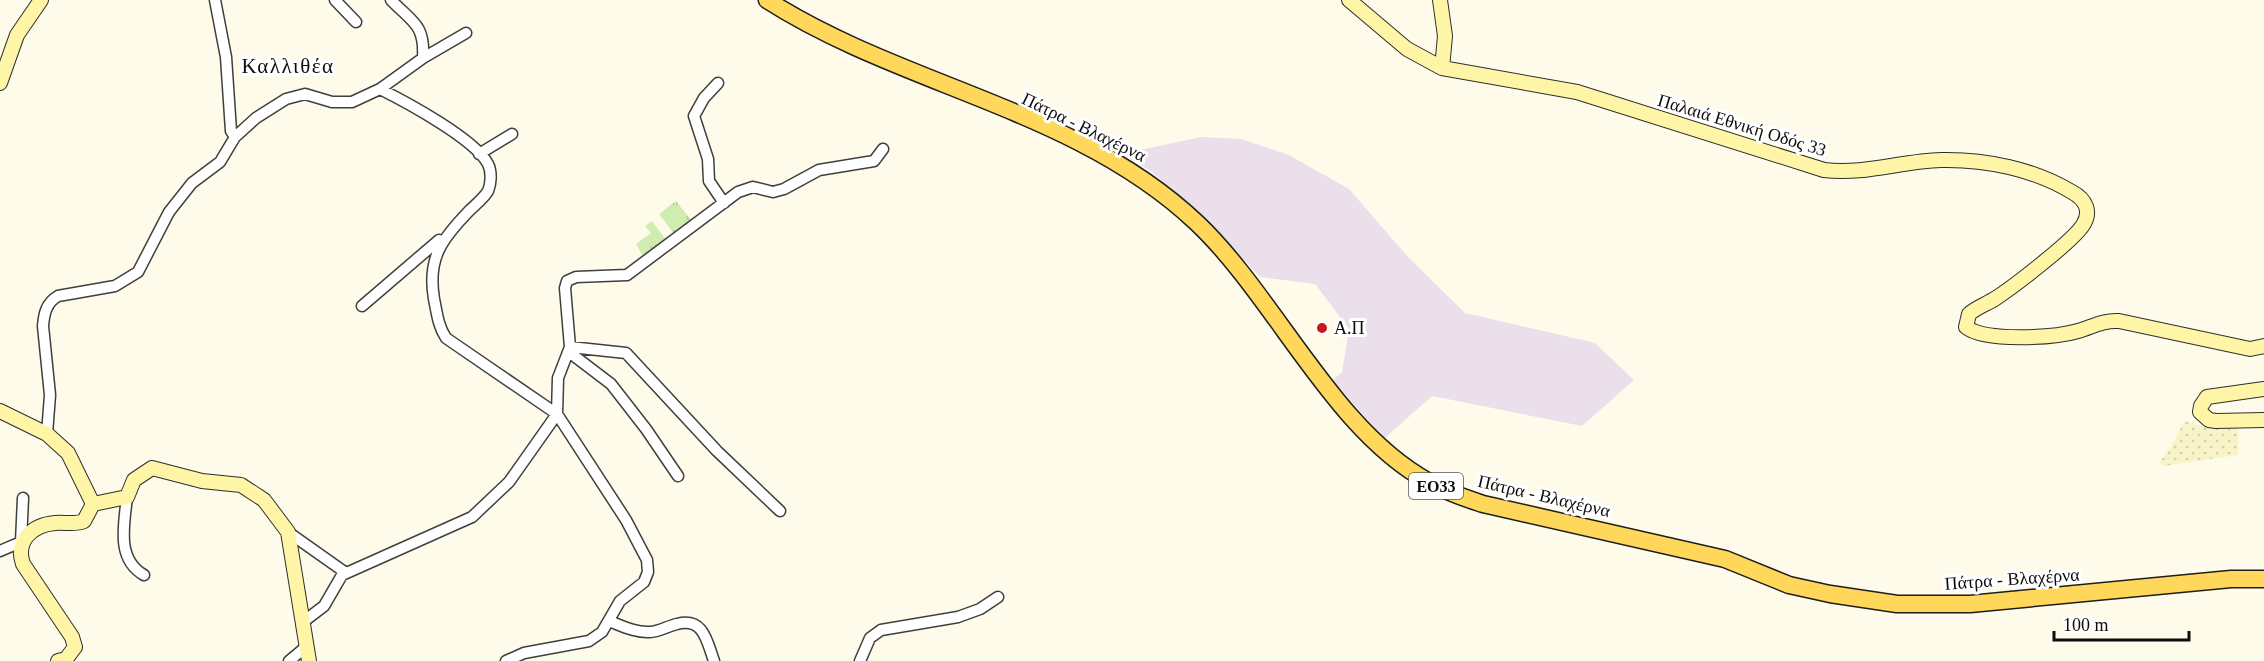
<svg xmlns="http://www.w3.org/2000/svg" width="2264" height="661" font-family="Georgia,serif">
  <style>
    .industrial { fill: #ebdfec }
    .farmland { fill: url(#farmland-dots) }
    .grass { fill: url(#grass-tufts) }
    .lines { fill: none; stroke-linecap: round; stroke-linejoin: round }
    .street-casing { stroke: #3f3f3f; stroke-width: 13 }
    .secondary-casing { stroke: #2e2e2e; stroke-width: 16 }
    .primary-casing { stroke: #1d1d1d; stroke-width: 19 }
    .street { stroke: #fff; stroke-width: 10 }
    .secondary { stroke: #fff5a6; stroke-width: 14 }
    .primary { stroke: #ffd85b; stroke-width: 16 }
    .poi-dot { fill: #ca161e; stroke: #fff; stroke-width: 2 }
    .labels { text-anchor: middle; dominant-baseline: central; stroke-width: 6; stroke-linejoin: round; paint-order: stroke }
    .shield { fill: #fff; stroke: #555; stroke-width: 1.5 }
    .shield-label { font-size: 16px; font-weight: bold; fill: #0c0c0c }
    .street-label { font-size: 18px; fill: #0c0c0c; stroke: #fff }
    .poi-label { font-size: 18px; fill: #0c0c0c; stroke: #fff; text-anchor: start }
    .quarter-label { font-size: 21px; letter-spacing: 1.5px; fill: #0c0c0c; stroke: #fff }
  </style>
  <defs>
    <pattern id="farmland-dots" width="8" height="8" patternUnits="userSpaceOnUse" patternTransform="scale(1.5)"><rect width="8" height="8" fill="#f8f4c8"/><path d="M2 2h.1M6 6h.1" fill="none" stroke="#d3d0ab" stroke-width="1.8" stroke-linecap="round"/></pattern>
    <pattern id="grass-tufts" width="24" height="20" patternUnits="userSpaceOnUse" patternTransform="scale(1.5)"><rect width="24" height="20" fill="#d0edb0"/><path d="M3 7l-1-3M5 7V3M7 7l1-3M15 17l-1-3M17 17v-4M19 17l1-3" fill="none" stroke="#b1ca96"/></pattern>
  </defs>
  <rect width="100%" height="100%" fill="#fffbeb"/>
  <path class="industrial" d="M1201,137L1241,139L1289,155L1349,189L1409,258L1465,313L1595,343L1634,380L1582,426L1432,396L1384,439L1333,380L1342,372L1349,329L1315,284L1260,277L1215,229L1176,193L1149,170L1121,154Z"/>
  <path class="farmland" d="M2184,421L2213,429L2239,425L2238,455L2164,466L2159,463L2174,442Z"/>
  <path class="grass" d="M676,201L692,221L675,235L659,214Z
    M652,221L667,241L644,258L636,244L651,233L645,226Z"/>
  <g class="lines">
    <defs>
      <path id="street" d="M215,0L226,57L231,131L235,137
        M335,0L356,22
        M391,0C412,22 425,24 423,58
        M718,83L704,98L694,116L708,159L709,181L724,203
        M380,89C406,102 475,139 488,164C492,172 491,184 488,191C484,198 475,205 469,211C442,239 427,258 434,299C437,313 438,326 446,338L557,414L626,520L647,560L648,572L644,582L620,601L602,632L589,641L524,653L506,661
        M479,154L512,134
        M362,306L439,240
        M570,347L626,353L717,451L780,511
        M569,352L611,384L646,429L678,476
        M47,434L50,395L43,326C44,314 46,303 58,296L115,286L138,272L169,212L192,183L220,162L235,137L256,118L286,99L305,94L332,102H352L380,89L423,58L466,33
        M127,497C124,525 116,559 144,575
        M288,532L346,573
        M0,551L21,542L23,498
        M609,621C622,626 636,633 650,632C658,632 668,626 677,624C704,617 707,642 714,661
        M303,622L324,606L342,575L472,517L509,482L557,414L558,378L570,347L565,288L567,281L576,277L627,275L738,192L753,187L773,192L784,189L819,170L874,161L883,149
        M289,661L307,646
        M860,661L870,638L881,630L958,617L980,609L998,597"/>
      <path id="secondary" d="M1349,0L1407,49L1442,68L1577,92L1824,170C1864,175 1902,161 1941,160C1985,159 2034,169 2072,192C2085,199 2092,211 2083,225C2073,241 2013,287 1996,298C1987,304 1977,307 1969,314L1966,327C1985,342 2054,338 2078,331C2092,327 2103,320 2119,321L2250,349L2264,346
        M1440,0L1445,36L1442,68
        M0,83L17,35L41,0
        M2264,389L2207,397L2201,406L2200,412L2209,420L2216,421L2264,420
        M0,411L47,434L68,453L93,504
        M93,504L127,497L134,480L152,468L202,481L241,485L264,500L288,532L309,661
        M58,661L66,659L75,647L72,637L23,564C15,541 32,525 55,523C65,522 75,525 84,521L93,504"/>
      <path id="primary" d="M767,0C903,87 1077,109 1197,223C1276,298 1333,430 1429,482C1446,492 1465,498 1483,504L1725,559L1789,585L1830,594L1897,604H1970L2231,579H2264"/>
    </defs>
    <use href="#street" class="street-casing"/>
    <use href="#secondary" class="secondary-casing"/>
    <use href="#primary" class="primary-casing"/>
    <use href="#street" class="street"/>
    <use href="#secondary" class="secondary"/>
    <use href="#primary" class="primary"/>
  </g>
  <circle class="poi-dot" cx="1322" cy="328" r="6"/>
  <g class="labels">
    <rect class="shield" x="1409" y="473" width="54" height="26" rx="4.5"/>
    <g class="shield-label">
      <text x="1436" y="486">ΕΟ33</text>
    </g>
    <g class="street-label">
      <text transform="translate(1742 125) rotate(17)">Παλαιά Εθνική Οδός 33</text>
      <text transform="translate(1084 127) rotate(26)">Πάτρα - Βλαχέρνα</text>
      <text transform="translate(1544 496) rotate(13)">Πάτρα - Βλαχέρνα</text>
      <text transform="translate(2012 579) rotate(-4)">Πάτρα - Βλαχέρνα</text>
    </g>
    <g class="poi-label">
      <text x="1334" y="328">Α.Π</text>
    </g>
    <g class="quarter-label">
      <text x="288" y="66">Καλλιθέα</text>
    </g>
  </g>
  <path d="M2054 631v9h135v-9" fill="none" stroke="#0c0c0c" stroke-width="3"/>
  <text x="2063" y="631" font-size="18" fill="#0c0c0c" stroke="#ffffff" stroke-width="4.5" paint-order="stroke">100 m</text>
</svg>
